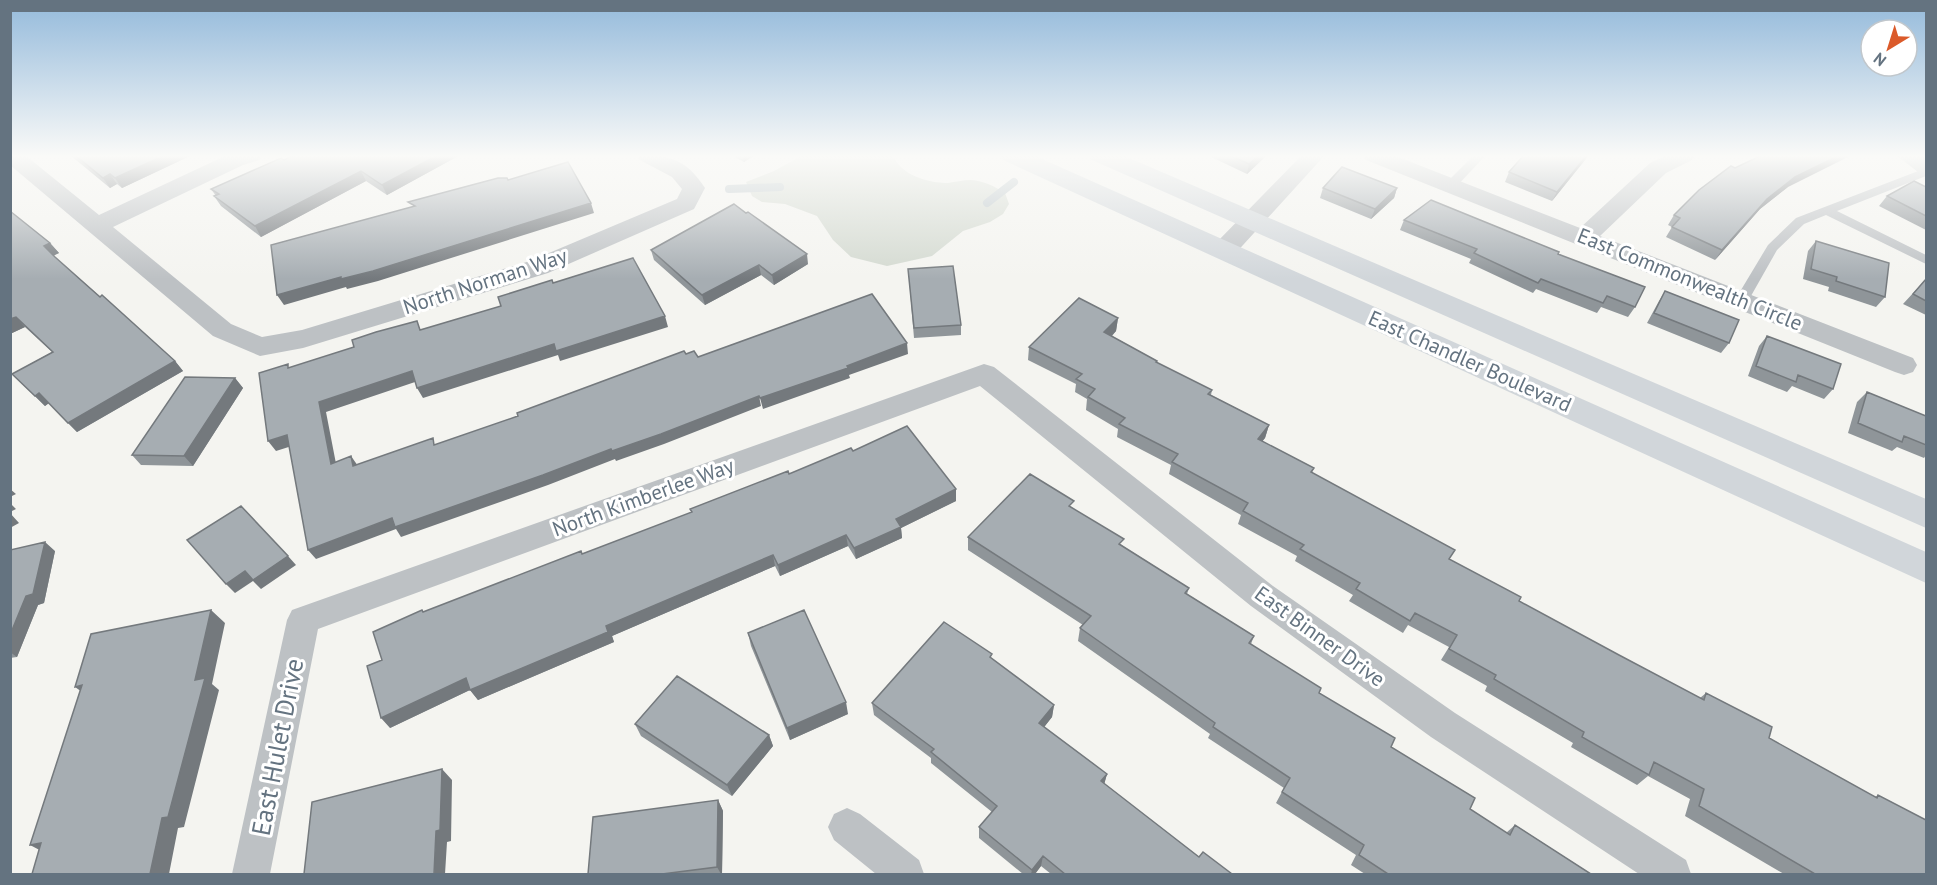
<svg xmlns="http://www.w3.org/2000/svg" width="1937" height="885" font-family="'PT Sans',sans-serif">
  <style>
    .green { fill: #d3d9d0 }
    .lines { fill: none; stroke-linecap: round; stroke-linejoin: round }
    .stream { stroke: #b7c2c7; stroke-width: 8 }
    .service { fill: #bdc1c4; fill-rule: evenodd }
    .minor { fill: #bdc1c4; fill-rule: evenodd }
    .secondary { fill: #d1d6da; fill-rule: evenodd }
    .wall { fill: #8f9599 }
    .shaded-wall { fill: #74797d }
    .building { fill: #a6adb2; stroke: #74797d; stroke-width: 1.5 }
    .labels { text-anchor: middle; dominant-baseline: central; stroke-width: 6; stroke-linejoin: round; paint-order: stroke }
    .street-label { font-size: 21px; fill: #647380; stroke: #fff }
    .near-street-label { font-size: 26px; fill: #647380; stroke: #fff }
  </style>
  <rect width="100%" height="100%" fill="#f4f4f0"/>
  <path class="green" d="M803,155H893C900,175 928,183 948,183C955,182 963,180 971,180C984,181 994,186 1005,193L1009,204L1003,214L990,222L963,231L932,256L887,266L851,257L833,240L817,216L785,204L762,202L752,196L746,182L774,171Z"/>
  <g class="lines">
    <path class="stream" d="M729,189L780,187
      M987,203L1014,182"/>
    <path class="service" d="M1474,155H1486L1455,188H1447V182Z
      M1926,168V176L1837,211L1926,255V264L1826,215L1804,224L1777,250L1747,303H1737L1735,300L1768,245L1796,218Z"/>
    <path class="minor" d="M10,155H25L99,215L227,155H262L259,160L243,165L113,227L231,324L262,337L302,330L530,261L677,199L682,189L672,177L640,160L637,155C670,155 686,159 705,188L694,209L548,273L303,348L260,356L213,336L10,165Z
      M1302,155H1325L1233,256L1224,258L1215,256L1212,250L1215,244Z
      M1363,155H1393L1580,228L1650,163L1667,155H1695L1692,160L1666,173L1600,236L1913,358L1917,365L1913,372L1904,375L1895,372L1366,160Z
      M1896,155H1922L1926,158V174L1918,172Z
      M984,364L994,367L1273,586L1455,713L1686,860L1691,874H1639L1431,737L1251,606L980,386L318,629L270,874H232L287,620L292,610Z
      M847,808L860,814L919,860L924,874H876L834,840L828,827L834,814Z"/>
    <path class="secondary" d="M999,155H1033L1926,552V583L1003,160Z
      M1088,155H1122L1926,499V528L1092,160Z"/>
  </g>
  <path class="wall" d="M70,155H192L122,188L117,184L110,188Z
    M294,155H460L387,195L366,181L261,237L221,206L214,196H216L211,189L284,160Z
    M731,155H755L744,162Z
    M1207,155H1267L1247,174Z
    M1589,155L1552,201L1505,182L1509,172Z
    M1788,187L1760,209L1715,260L1666,237L1672,227L1668,225L1674,215Z
    M1926,187V230L1879,206L1887,196Z
    M1323,188H1397L1394,198L1371,219L1320,198Z
    M1404,220L1558,254L1635,307L1628,317L1601,307L1597,313L1536,289L1533,293L1469,263L1471,259L1400,230Z
    M1816,241L1885,297L1876,307L1828,291L1829,287L1803,279L1808,251Z
    M50,243L59,253L53,256L175,361L183,371L77,432L49,403L45,406L12,374L52,352L25,327L10,334Z
    M651,250L808,264L774,285L761,275L705,305L654,260Z
    M909,279L961,325V335L914,338Z
    M1926,279V315L1903,304Z
    M1665,291L1729,343L1721,353L1647,323L1659,301Z
    M1118,318L1116,331L1112,336L1157,361V363L1212,390L1211,395L1269,425L1265,438L1262,441L1314,468L1312,473L1449,559L1519,601L1619,655L1700,698L1706,693L1769,738L1875,797L1878,795L1926,874H1784L1685,816L1690,799L1648,776L1637,785L1571,747L1573,743L1485,691L1487,686L1441,660L1449,647L1408,625L1403,633L1349,601L1353,595L1295,561L1297,556L1238,524L1241,515L1169,474L1171,465L1117,437L1118,429L1086,410L1087,399L1075,392L1076,384L1028,360L1029,347Z
    M1767,336L1833,389L1824,399L1792,386L1787,392L1748,376L1759,346Z
    M235,378L243,388L193,466L141,465L132,455Z
    M1867,392L1926,416V455L1924,458L1897,447L1892,451L1848,433L1857,402Z
    M853,451L956,501L901,528L902,538L856,559L848,546L780,576L775,566L612,636L614,642L478,700L470,690L390,728L424,612L583,554L692,512L789,474Z
    M1073,508L1123,546L1189,588L1187,594L1254,636L1251,644L1319,693L1470,809L1506,833L1515,825L1591,874H1365L1351,865L1356,855L1276,803L1284,788L1208,738L1210,734L1078,641L1080,628L1083,625L968,550V537Z
    M10,550L55,551L44,603L38,605L17,657L10,658Z
    M748,633L848,714L790,740L751,646Z
    M992,659L1054,705L1052,717L1044,727L1107,774L1104,784L1199,857L1232,874H1051L1041,866L1035,874H1023L979,838V827L992,812L931,763V758L874,715L872,703Z
    M635,724L769,735L773,746L732,796L641,736Z
    M718,800L723,811L722,874H588Z"/>
  <path class="shaded-wall" d="M165,155H192L122,188L115,178Z
    M438,155H460L387,195L382,185Z
    M743,155H755L744,162Z
    M1259,155H1267L1247,174L1249,164Z
    M1587,155H1589L1552,201L1557,192Z
    M1840,155H1852L1788,187L1760,209L1715,260L1722,250L1767,199L1795,177Z
    M361,171L366,181L261,237L255,226Z
    M110,174L117,184L110,188L103,178Z
    M1397,188L1394,198L1371,219L1375,209Z
    M591,203L594,213L378,281L347,289L346,287L284,305L277,295Z
    M50,243L59,253L52,256L44,246Z
    M807,254L808,264L774,285L772,275Z
    M759,265L761,275L705,305L702,295Z
    M665,316L668,327L560,361L558,355L423,398L417,388L554,344Z
    M16,317L25,327L10,334V319Z
    M1118,318L1116,331L1103,345L1104,332Z
    M907,343L908,354L849,375L850,378L763,409L760,398Z
    M175,361L183,371L77,432L68,423Z
    M412,371L418,381L326,412L338,474L331,464L319,402Z
    M235,378L243,388L193,466L184,456Z
    M39,393L49,403L45,406L35,396Z
    M759,396L761,406L664,444L616,461L615,459L548,485L401,537L396,529L316,559L308,550L392,518L611,449Z
    M1269,425L1265,438L1254,452L1258,439Z
    M287,435L295,445L276,451L268,441Z
    M351,456L358,466H353Z
    M10,489L16,494L10,497Z
    M956,489V501L901,528L902,538L856,559L854,548L896,519Z
    M10,503L16,509L10,512Z
    M10,513L19,523L10,528Z
    M846,535L848,546L780,576L778,565Z
    M45,542L55,551L44,603L38,605L17,657L10,652V635Z
    M773,555L775,566L612,636L614,642L478,700L470,690L606,626Z
    M288,556L296,565L261,589L253,581L235,593L226,584L245,571Z
    M211,610L225,623L212,684L219,690L184,827L178,828L169,874H150L162,818Z
    M466,678L474,688L390,728L381,718Z
    M82,685L92,699L75,687Z
    M846,702L848,714L790,740L787,728Z
    M1054,705L1052,717L1038,735L1039,723Z
    M769,735L773,746L732,796L727,785Z
    M442,769L452,780L451,841L447,842L445,874H434L436,831Z
    M1107,774L1104,785L1101,781Z
    M718,800L723,811L722,874H721L717,867Z
    M41,843L49,855L30,845Z
    M1043,856L1041,866L1035,874H1031L1032,870Z"/>
  <path class="building" d="M75,155H165L115,178L110,174L103,178Z
    M294,155H438L382,185L361,171L255,226L214,196L219,194L211,189L281,158L284,160Z
    M1229,155H1259L1249,164Z
    M1524,155H1587L1557,192L1509,172Z
    M1762,155H1840L1795,177L1767,199L1722,250L1672,227L1680,218L1674,215L1699,190L1731,166L1735,168Z
    M568,162L591,203L373,271L341,279V277L277,295L271,245L415,206L408,202L498,178H507L508,180Z
    M1342,167L1397,188L1375,209L1323,188Z
    M1914,181L1926,187V216L1887,196Z
    M1431,200L1559,252L1558,254L1645,287L1635,307L1607,296L1603,303L1541,279L1538,283L1474,253L1477,249L1404,220Z
    M734,204L746,213L748,212L807,254L772,275L759,265L702,295L651,250Z
    M10,211L50,243L44,246L55,257L100,297L102,295L175,361L68,423L39,393L35,396L12,374L53,352L16,317L10,319Z
    M1816,241L1889,263L1885,297L1836,281L1837,277L1811,269Z
    M633,258L665,316L556,351L554,344L417,388L412,371L319,402L331,464L351,456L353,466L433,438L434,445L518,416L517,413L684,351L686,354L694,351L698,357L872,294L907,343L847,366L848,368L760,398L759,396L661,434L612,451L611,449L543,475L395,527L392,518L308,550L287,435L268,441L259,373L288,364V368L354,347L352,340L376,332L417,321L420,330L501,306L498,297L552,280L553,283Z
    M953,266L961,325L914,328L908,269Z
    M1926,279V301L1913,294Z
    M1665,291L1739,320L1729,343L1654,313Z
    M1079,298L1118,318L1104,332L1157,361L1156,362L1212,390L1208,394L1269,425L1258,439L1314,468L1311,472L1455,550L1449,559L1521,597L1519,601L1619,655L1704,700L1706,693L1772,727L1769,738L1877,798L1878,795L1926,820V874H1815L1699,806L1704,789L1654,762L1649,775L1582,737L1584,732L1494,679L1496,675L1449,649L1457,635L1415,613L1410,621L1356,589L1360,583L1300,549L1304,545L1243,511L1248,503L1172,462L1178,454L1119,424L1125,418L1088,397L1095,389L1076,379L1082,374L1029,347Z
    M1767,336L1841,364L1833,389L1798,375L1796,382L1756,366Z
    M185,377L235,378L184,456L132,455Z
    M1867,392L1926,416V445L1904,436L1902,442L1858,423Z
    M907,426L956,489L896,519L901,527L854,548L846,535L778,565L773,555L606,626L608,632L470,690L466,678L381,718L367,666L382,660L373,632L422,610L423,612L581,551L582,554L692,512L690,509L788,471L789,474L851,448L853,451Z
    M1030,474L1074,501L1069,506L1124,539L1119,544L1189,588L1185,593L1254,636L1249,643L1321,688L1319,693L1395,738L1391,747L1475,798L1470,809L1510,835L1515,825L1591,874H1388L1359,855L1364,845L1282,792L1290,778L1213,727L1215,723L1080,628L1091,616L968,537Z
    M241,506L288,556L253,580L245,571L226,584L187,540Z
    M45,542L33,594L26,596L10,635V550Z
    M211,610L195,680L205,678L168,817L162,818L150,874H32L41,843L30,845L82,685L75,687L91,634Z
    M804,610L846,702L787,728L748,633Z
    M944,622L992,654L990,657L1054,705L1039,723L1107,774L1101,781L1199,857L1203,852L1232,874H1065L1043,856L1032,870L979,827L997,806L931,752L934,749L872,703Z
    M677,676L769,735L727,785L635,724Z
    M442,769L440,830L436,831L434,874H304L312,802Z
    M718,800L717,867L662,874H588L593,817Z"/>
  <linearGradient id="sky" x2="0" y2="1"><stop stop-color="#94badb"/><stop offset="0.56" stop-color="#fafaf8"/><stop offset="1" stop-color="#fafaf8" stop-opacity="0"/></linearGradient>
  <rect width="1937" height="279" fill="url(#sky)"/>
  <g class="labels">
    <g class="street-label">
      <text transform="translate(1690 279) rotate(22)">East Commonwealth Circle</text>
      <text transform="translate(485 281) rotate(-18)">North Norman Way</text>
      <text transform="translate(1470 361) rotate(24)">East Chandler Boulevard</text>
      <text transform="translate(643 497) rotate(-20)">North Kimberlee Way</text>
      <text transform="translate(1320 636) rotate(36)">East Binner Drive</text>
    </g>
    <g class="near-street-label">
      <text transform="translate(277 747) rotate(-79)">East Hulet Drive</text>
    </g>
  </g>
  <rect width="1937" height="885" fill="none" stroke="#647380" stroke-width="24"/>
  <g transform="translate(1889 48) rotate(218)"><circle r="28" fill="#ffffff" stroke="#c1c7cc" stroke-width="1.5"/>
  <path d="M0-4.5L10 22L0 15L-10 22Z" fill="#db5a2a"/>
  <text y="-9" font-size="16" font-weight="bold" text-anchor="middle" fill="#647380">N</text>
  </g>
</svg>
